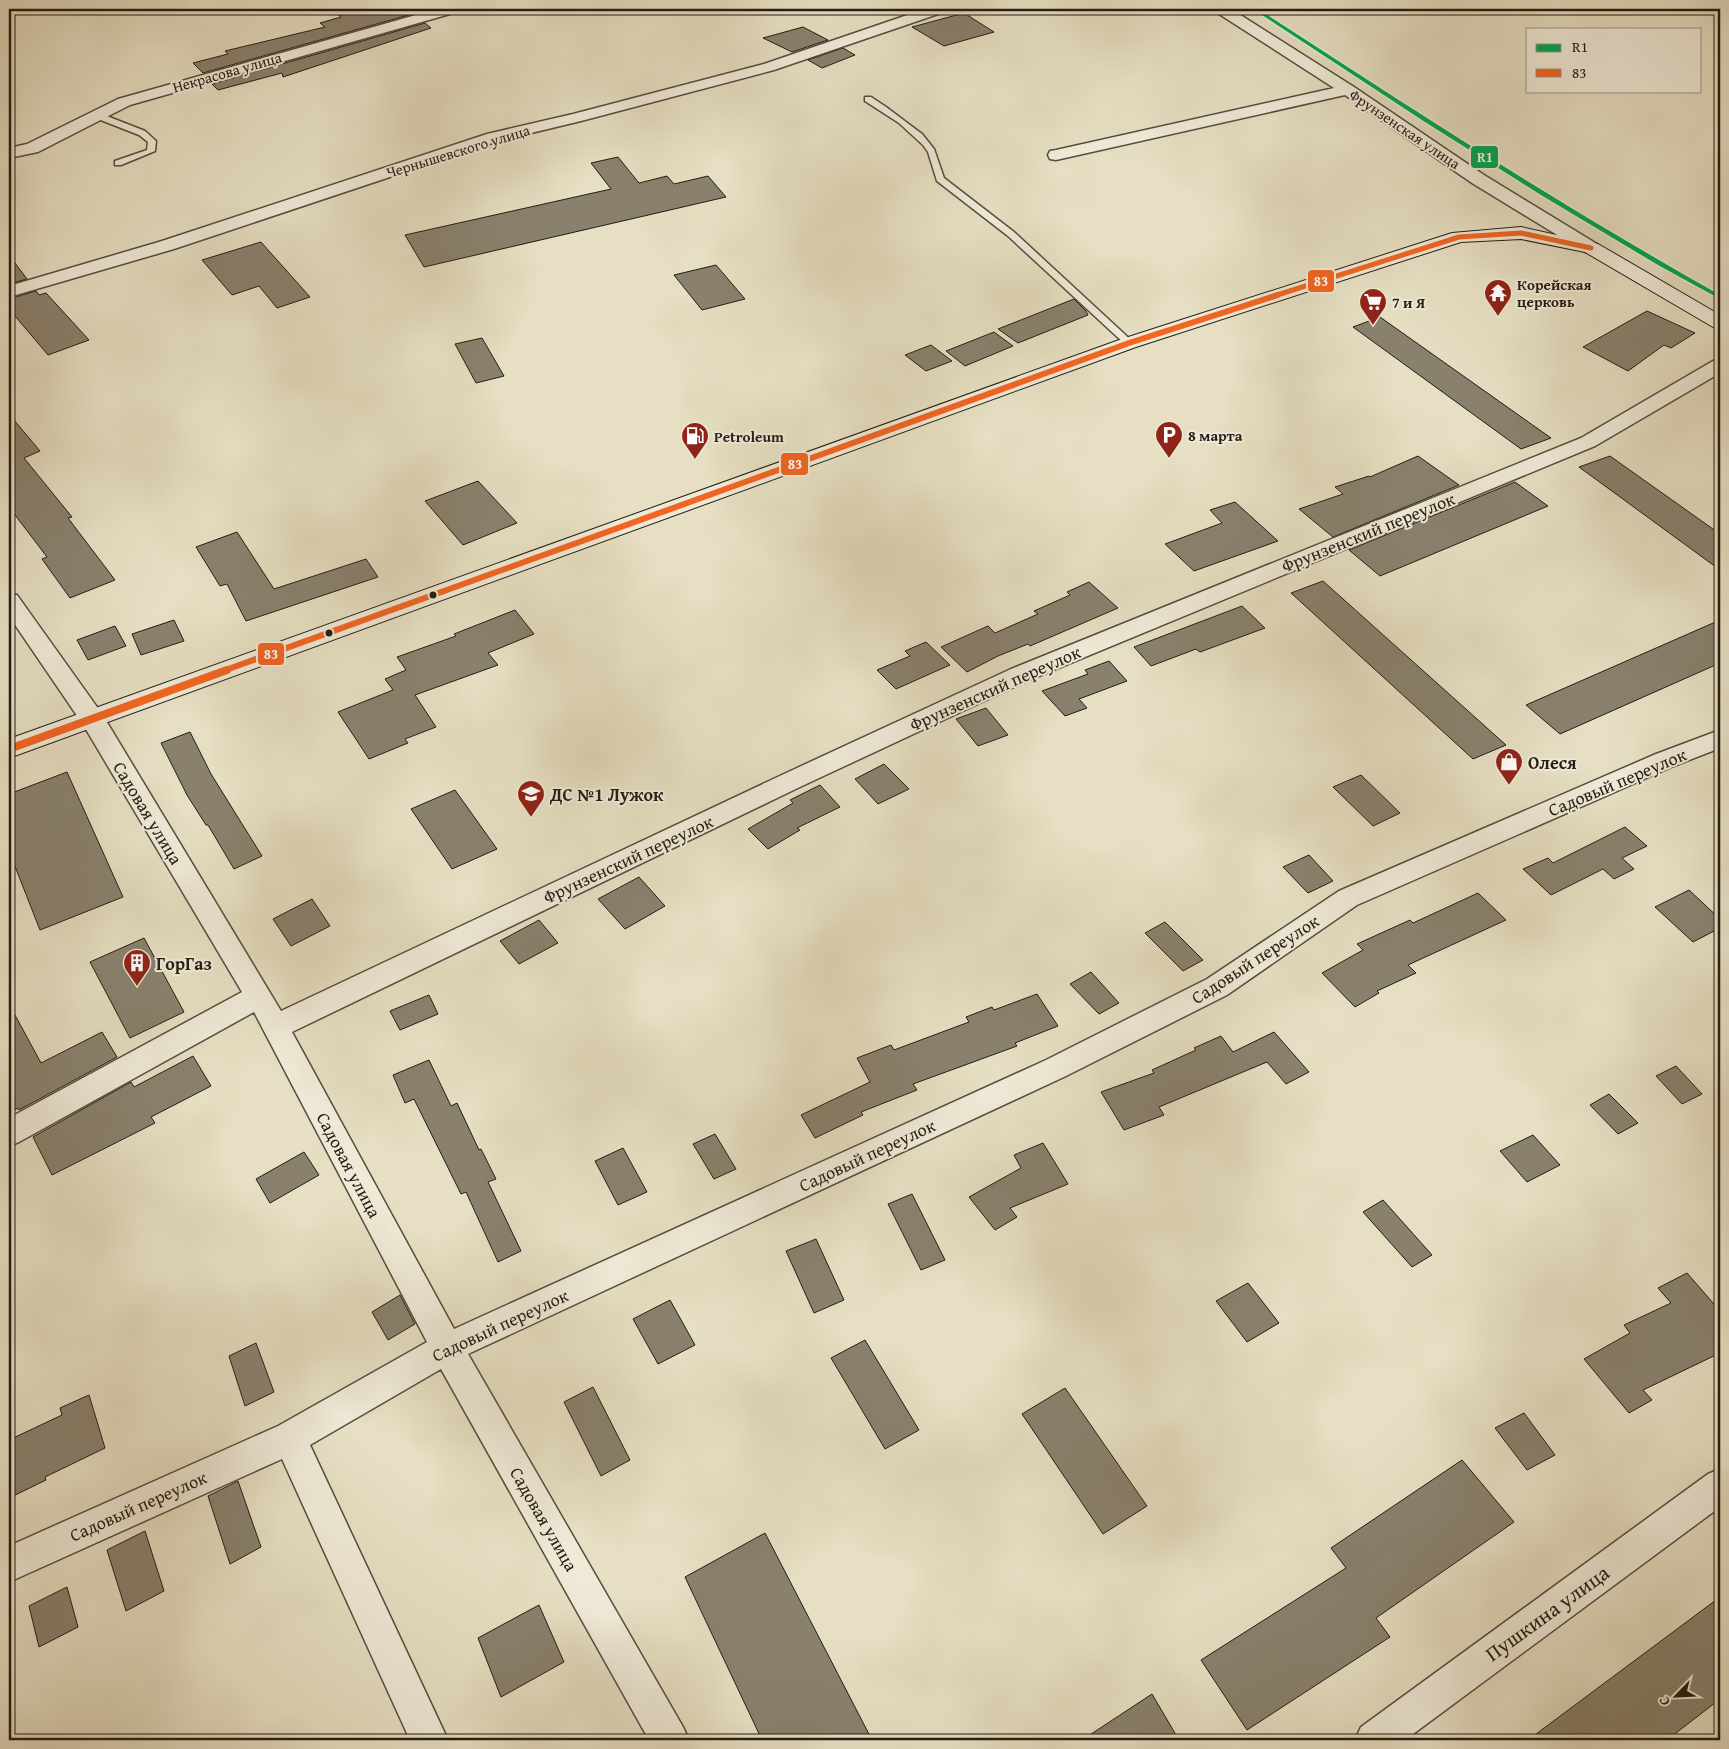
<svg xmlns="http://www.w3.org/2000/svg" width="1729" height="1749" font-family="'Gentium Book Plus',serif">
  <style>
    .building { fill: #89816e; stroke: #241c12 }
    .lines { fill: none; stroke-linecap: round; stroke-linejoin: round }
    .lane-casing { stroke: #544d3e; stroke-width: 3 }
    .street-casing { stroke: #544d3e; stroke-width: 3 }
    .secondary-casing { stroke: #241c12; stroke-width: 2 }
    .lane { fill: #efead8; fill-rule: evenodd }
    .street { fill: #efead8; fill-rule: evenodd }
    .secondary { fill: #efead8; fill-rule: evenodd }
    .bus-1-far2-casing { stroke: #efead8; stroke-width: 8 }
    .bus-1-far1-casing { stroke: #efead8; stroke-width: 9 }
    .bus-1-casing { stroke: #efead8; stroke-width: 11 }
    .bus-1-far2 { stroke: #f26522; stroke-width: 5 }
    .bus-1-far1 { stroke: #f26522; stroke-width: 6 }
    .bus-1 { stroke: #f26522; stroke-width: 8 }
    .rail-1-casing { stroke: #efead8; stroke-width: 3 }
    .rail-1 { fill: #00a651; fill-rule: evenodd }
    .bus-dot { fill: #241c12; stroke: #efead8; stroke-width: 2 }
    .labels { text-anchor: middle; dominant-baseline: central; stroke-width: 4; stroke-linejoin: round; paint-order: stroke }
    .far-street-label { font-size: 15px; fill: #241c12; stroke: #efead8 }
    .far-poi-label { font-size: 15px; font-weight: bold; fill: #241c12; stroke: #efead8; text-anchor: start }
    .street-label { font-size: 18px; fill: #241c12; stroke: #efead8 }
    .poi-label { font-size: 18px; font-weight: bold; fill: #241c12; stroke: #efead8; text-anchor: start }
    .near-street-label { font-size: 21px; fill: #241c12; stroke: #efead8 }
    .line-badge { stroke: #efead8; stroke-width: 2 }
    .badge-label { font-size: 14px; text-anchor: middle; font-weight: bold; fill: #fff }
  </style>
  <rect width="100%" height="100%" fill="#e6dfc3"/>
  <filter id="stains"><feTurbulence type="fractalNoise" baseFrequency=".004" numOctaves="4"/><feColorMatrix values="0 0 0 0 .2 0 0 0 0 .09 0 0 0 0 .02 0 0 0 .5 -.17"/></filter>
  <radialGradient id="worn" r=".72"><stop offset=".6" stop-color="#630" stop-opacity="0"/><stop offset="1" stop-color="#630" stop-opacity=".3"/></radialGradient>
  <path class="building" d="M331,9H406L412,14L203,73L193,63L228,54L225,51L325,27L320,23L341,17Z
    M964,13L994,32L944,46L912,27Z
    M425,23L431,28L283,77L282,73L218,90L212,84Z
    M803,27L828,40L792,52L763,38Z
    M843,48L855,55L822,68L808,60Z
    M618,157L639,183L667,176L674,184L708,176L726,197L424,267L405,235L611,189L591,163Z
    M261,242L310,297L277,308L259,286L232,295L202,260Z
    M9,255L27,279L9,284Z
    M716,265L745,299L702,310L674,275Z
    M36,291L39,295L46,293L89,340L48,355L9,309V299Z
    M1074,299L1086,311L1088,315L1018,343L998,329Z
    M1647,311L1695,333L1671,348L1664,345L1628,371L1583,347Z
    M1380,317L1551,438L1521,449L1353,327Z
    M994,332L1013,346L965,366L946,351Z
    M482,338L504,376L476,383L455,344Z
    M931,345L952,361L926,371L905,355Z
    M9,414L40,451L24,458L72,517L68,518L115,580L70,598L42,559L47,557L9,507Z
    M1418,456L1459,485L1333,537L1299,509L1343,494L1335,487L1369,476L1370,477Z
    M1610,456L1720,534V570L1579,467Z
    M478,481L517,523L463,545L425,501Z
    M1515,482L1548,506L1380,576L1349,550Z
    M1235,502L1278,541L1194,571L1165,544L1222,523L1210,510Z
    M237,532L274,589L366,559L378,577L246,621L227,584L220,586L196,547Z
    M1323,581L1506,745L1473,759L1291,593Z
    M1089,582L1118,608L1030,646L1028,644L998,656L967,672L941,647L988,626L995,633L1038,614L1034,611L1070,595L1067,592Z
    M1242,606L1265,628L1200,652L1196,649L1151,666L1134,647Z
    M515,610L534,634L488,653L498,665L415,695L436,727L405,739L408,743L369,759L338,712L393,690L385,679L406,670L397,657L456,636L454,634Z
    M174,620L184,641L141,655L132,634Z
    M1720,620V663L1560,734L1526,705Z
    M115,626L126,646L88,660L77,640Z
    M926,642L950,665L896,689L877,670L910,656L905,651Z
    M1109,661L1127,681L1079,699L1087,708L1065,716L1042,691L1088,674L1085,670Z
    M986,708L1008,735L978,746L956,719Z
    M190,732L211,774L262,856L234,869L208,825H206L187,795L161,743Z
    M884,764L909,789L878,804L855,779Z
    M67,772L123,897L40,930L9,851V794Z
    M1361,775L1400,813L1373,826L1333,787Z
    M820,785L840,807L797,828L800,830L768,849L748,829L793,803L790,800Z
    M455,790L497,849L452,869L411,809Z
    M1625,827L1647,846L1622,858L1634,869L1614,879L1603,869L1551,895L1523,869L1548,858L1553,863Z
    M1309,855L1333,881L1308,893L1283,867Z
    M639,877L665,906L625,929L598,899Z
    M1689,890L1720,919V928L1693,942L1655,907Z
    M1478,893L1506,920L1408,965L1416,973L1377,991L1379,993L1355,1007L1322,973L1363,950L1357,944L1410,920L1413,923Z
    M312,899L330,926L291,946L273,919Z
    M539,920L558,943L519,964L500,941Z
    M1165,922L1203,960L1183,971L1145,933Z
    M144,938L184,1012L130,1038L90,962Z
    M1091,972L1119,1003L1099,1014L1070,984Z
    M1037,994L1058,1026L1015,1043L1017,1046L913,1084L917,1090L861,1112L863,1115L815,1138L801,1115L870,1082L857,1058L891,1045L894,1050L969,1022L966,1017L992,1007L994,1010Z
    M429,995L438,1014L400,1030L390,1011Z
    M9,1004L41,1063L102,1032L117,1057L19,1110L18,1108L9,1113Z
    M1274,1032L1309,1072L1286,1084L1267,1062L1159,1107L1164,1115L1124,1130L1101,1092L1154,1073L1152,1070L1196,1050L1194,1048L1221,1036L1233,1052Z
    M193,1056L211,1086L151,1117L155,1123L52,1175L33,1137L131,1082L134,1087Z
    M429,1060L451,1106L457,1103L479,1150L481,1149L496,1179L488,1182L521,1251L498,1262L466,1192L461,1194L414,1099L405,1103L393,1075Z
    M1676,1066L1702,1094L1682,1104L1656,1076Z
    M1609,1094L1638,1123L1618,1134L1590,1105Z
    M715,1134L736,1169L714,1179L693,1144Z
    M1533,1135L1560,1165L1527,1182L1500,1151Z
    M1043,1143L1068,1184L1010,1208L1017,1217L995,1230L969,1197L1021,1168L1014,1155Z
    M623,1148L647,1192L618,1205L595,1161Z
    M304,1152L319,1175L270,1203L256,1179Z
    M912,1194L945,1260L921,1270L888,1204Z
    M1383,1200L1432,1255L1412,1267L1363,1212Z
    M816,1239L844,1300L814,1313L786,1251Z
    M1687,1273L1720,1311V1353L1643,1390L1652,1400L1629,1413L1584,1359L1630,1333L1624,1325L1671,1303L1658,1288Z
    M1248,1283L1279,1323L1247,1342L1216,1301Z
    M400,1295L415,1324L388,1340L372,1312Z
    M670,1300L695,1345L658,1364L633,1319Z
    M865,1340L919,1430L885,1449L831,1358Z
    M256,1343L274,1392L245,1406L229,1356Z
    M593,1387L630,1460L601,1476L564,1402Z
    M1065,1388L1147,1506L1103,1534L1022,1414Z
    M89,1395L105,1448L45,1477L46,1480L9,1498V1440L62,1415L60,1408Z
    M1524,1413L1555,1455L1527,1470L1495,1428Z
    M1462,1460L1514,1522L1376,1618L1390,1637L1247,1730L1201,1660L1346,1568L1331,1548Z
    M238,1481L261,1547L230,1564L208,1496Z
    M145,1531L164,1591L126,1611L107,1550Z
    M765,1533L872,1740H762L685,1577Z
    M67,1587L78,1627L39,1647L29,1606Z
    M1720,1597V1699L1667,1740H1528Z
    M539,1605L564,1662L501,1697L478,1638Z
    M1152,1694L1179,1740H1082Z"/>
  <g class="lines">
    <defs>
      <path id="lane" d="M865,97H871L886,107L922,134L934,149L944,178L1014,232L1132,341V345H1126L1008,236L937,181L928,152L923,145L899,123L865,101Z
        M93,113H99L145,131L156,141L155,151L121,165H115V161L147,150L148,142L139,135L93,117Z"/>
      <path id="street" d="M437,9H459L457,12L130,105L38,152L9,158V148L27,144L118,99Z
        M925,9H946L944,12L774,70L581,121L498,141L174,249L9,297V286L162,241L487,134L573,114L764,64Z
        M1214,9H1231L1354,87L1484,175L1597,244L1600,248L1597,252L1591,253L1585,252L1472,183L1345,95L1056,160L1050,159L1048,155L1050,151L1056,150L1334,88L1216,12Z
        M1720,359V373L1595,446L1027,681L802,786L292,1032L454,1329L1046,1060L1207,979L1339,891L1656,754L1720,730V748L1674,766L1357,905L1227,995L1066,1076L468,1354L683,1727L689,1740H649L441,1369L310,1445L448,1740H410L282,1459L9,1582V1546L278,1426L427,1342L254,1012L19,1142L9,1146V1118L242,992L84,726L9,616V593L17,595L102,714L281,1011L784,774L1011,669L1581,438L1713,361Z
        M1720,1469V1507L1405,1740H1355L1361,1727L1708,1474Z"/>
      <path id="secondary" d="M1521,227L1598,244L1720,315V329L1713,327L1585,252L1521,239L1461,242L1136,347L9,758V739L1122,339L1452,233Z"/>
    </defs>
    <use href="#lane" class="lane-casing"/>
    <use href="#street" class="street-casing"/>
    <use href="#secondary" class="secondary-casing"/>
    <use href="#lane" class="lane"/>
    <use href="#street" class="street"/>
    <use href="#secondary" class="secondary"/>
    <defs>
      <path id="bus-1-far2" d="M1274,296L1459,237L1521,233L1591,248"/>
      <path id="bus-1-far1" d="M223,671L1129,343L1278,295"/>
      <path id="bus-1" d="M9,749L227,670"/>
    </defs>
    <use href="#bus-1-far2" class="bus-1-far2-casing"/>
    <use href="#bus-1-far1" class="bus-1-far1-casing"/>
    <use href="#bus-1" class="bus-1-casing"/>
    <use href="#bus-1-far2" class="bus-1-far2"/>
    <use href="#bus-1-far1" class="bus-1-far1"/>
    <use href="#bus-1" class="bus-1"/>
    <defs>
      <path id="rail-1" d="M1253,9H1258C1410,108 1562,206 1720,295V299L1658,265L1541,195L1425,122Z"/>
    </defs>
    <use href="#rail-1" class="rail-1-casing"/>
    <use href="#rail-1" class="rail-1"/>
  </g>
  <defs>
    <symbol id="temple-pin" viewBox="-11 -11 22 30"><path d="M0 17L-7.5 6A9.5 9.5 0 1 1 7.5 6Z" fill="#8f2418" stroke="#efead8"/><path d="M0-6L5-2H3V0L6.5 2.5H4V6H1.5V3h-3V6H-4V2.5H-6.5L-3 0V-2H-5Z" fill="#fff"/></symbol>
    <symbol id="supermarket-pin" viewBox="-11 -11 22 30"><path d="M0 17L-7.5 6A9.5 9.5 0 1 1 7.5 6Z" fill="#8f2418" stroke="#efead8"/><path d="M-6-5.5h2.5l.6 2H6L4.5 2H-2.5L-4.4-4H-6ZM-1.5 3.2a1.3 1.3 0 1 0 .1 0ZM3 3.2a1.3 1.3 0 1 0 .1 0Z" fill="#fff"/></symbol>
    <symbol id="parking-pin" viewBox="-11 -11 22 30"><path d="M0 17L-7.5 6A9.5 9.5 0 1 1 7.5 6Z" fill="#8f2418" stroke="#efead8"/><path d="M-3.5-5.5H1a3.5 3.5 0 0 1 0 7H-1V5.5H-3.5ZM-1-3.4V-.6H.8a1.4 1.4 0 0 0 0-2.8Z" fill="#fff"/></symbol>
    <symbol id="fuel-pin" viewBox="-11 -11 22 30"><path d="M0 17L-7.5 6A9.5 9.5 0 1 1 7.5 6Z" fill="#8f2418" stroke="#efead8"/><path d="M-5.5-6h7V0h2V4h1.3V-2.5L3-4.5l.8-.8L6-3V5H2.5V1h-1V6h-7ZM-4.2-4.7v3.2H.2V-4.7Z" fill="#fff"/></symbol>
    <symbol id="shop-pin" viewBox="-11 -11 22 30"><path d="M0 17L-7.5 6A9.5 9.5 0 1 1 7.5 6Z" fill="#8f2418" stroke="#efead8"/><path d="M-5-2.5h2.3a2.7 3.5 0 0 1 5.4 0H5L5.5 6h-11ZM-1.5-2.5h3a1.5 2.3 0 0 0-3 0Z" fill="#fff"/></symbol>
    <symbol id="school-pin" viewBox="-11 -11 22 30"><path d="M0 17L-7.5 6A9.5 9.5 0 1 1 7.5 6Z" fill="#8f2418" stroke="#efead8"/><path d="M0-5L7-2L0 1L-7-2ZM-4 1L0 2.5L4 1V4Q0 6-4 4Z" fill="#fff"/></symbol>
    <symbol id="building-pin" viewBox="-11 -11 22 30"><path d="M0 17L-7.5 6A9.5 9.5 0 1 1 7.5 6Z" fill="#8f2418" stroke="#efead8"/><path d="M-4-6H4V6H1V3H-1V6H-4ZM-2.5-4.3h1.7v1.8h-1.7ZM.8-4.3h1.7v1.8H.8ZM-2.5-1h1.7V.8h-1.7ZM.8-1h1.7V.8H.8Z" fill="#fff"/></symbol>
  </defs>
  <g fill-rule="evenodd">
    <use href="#temple-pin" x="1482" y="277" width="32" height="43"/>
    <use href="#supermarket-pin" x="1357" y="286" width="32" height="43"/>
    <use href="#parking-pin" x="1153" y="419" width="32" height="43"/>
    <use href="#fuel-pin" x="679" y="420" width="32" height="43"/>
    <use href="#shop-pin" x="1493" y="746" width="32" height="43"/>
    <use href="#school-pin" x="515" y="778" width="32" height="43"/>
    <use href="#building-pin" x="121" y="947" width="32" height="43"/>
  </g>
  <g class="bus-dot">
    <circle cx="433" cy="595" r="4.5"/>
    <circle cx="329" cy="633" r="4.5"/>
  </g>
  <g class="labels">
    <g class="far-street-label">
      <text transform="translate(227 72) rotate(-16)">Некрасова улица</text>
      <text transform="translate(1405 129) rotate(34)">Фрунзенская улица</text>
      <text transform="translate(458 151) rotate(-17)">Чернышевского улица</text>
    </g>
    <g class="far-poi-label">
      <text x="1517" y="284">Корейская<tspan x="1517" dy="17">церковь</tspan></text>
      <text x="1392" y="302">7 и Я</text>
      <text x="1188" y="435">8 марта</text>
      <text x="714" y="436">Petroleum</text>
    </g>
    <g class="street-label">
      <text transform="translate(1368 532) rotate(-22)">Фрунзенский переулок</text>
      <text transform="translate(995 688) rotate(-24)">Фрунзенский переулок</text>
      <text transform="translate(1617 782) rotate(-23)">Садовый переулок</text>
      <text transform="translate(148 813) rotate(59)">Садовая улица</text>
      <text transform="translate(628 859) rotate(-25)">Фрунзенский переулок</text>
      <text transform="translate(1255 959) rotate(-33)">Садовый переулок</text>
      <text transform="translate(867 1155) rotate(-25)">Садовый переулок</text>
      <text transform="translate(349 1165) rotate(62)">Садовая улица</text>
      <text transform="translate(500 1325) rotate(-25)">Садовый переулок</text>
      <text transform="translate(138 1506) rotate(-24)">Садовый переулок</text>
      <text transform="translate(544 1519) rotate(60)">Садовая улица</text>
    </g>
    <g class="poi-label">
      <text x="1528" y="762">Олеся</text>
      <text x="550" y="794">ДС №1 Лужок</text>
      <text x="156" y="963">ГорГаз</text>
    </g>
    <g class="near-street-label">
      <text transform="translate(1547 1613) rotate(-36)">Пушкина улица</text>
    </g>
  </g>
  <g class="line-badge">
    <rect x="1470" y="145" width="29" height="24" rx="5" fill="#00a651"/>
    <rect x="1307" y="269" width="28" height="24" rx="5" fill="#f26522"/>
    <rect x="780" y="452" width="29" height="24" rx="5" fill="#f26522"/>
    <rect x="257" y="642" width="28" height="24" rx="5" fill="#f26522"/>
  </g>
  <g class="badge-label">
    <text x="1485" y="162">R1</text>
    <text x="1321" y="286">83</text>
    <text x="795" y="469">83</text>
    <text x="271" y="659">83</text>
  </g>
  <rect width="1729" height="1749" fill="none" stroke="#e6dfc3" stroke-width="30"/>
  <rect x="10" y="10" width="1709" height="1729" fill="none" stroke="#241c12" stroke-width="2.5"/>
  <rect x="15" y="15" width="1699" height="1719" fill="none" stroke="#241c12"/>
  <rect x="1526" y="28" width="175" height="65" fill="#efead8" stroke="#9e9889"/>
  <rect x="1536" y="44" width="25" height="8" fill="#00a651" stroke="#9e9889"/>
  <text x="1572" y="52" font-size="15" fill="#241c12">R1</text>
  <rect x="1536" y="69" width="25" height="8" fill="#f26522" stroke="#9e9889"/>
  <text x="1572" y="78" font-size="15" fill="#241c12">83</text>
  <g transform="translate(1676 1696) rotate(246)" stroke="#efead8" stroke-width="4" paint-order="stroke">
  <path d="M0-4L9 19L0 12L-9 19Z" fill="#241c12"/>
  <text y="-8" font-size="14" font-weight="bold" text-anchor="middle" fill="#241c12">С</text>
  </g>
  <rect width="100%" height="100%" filter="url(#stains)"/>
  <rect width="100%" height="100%" fill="url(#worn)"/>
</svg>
